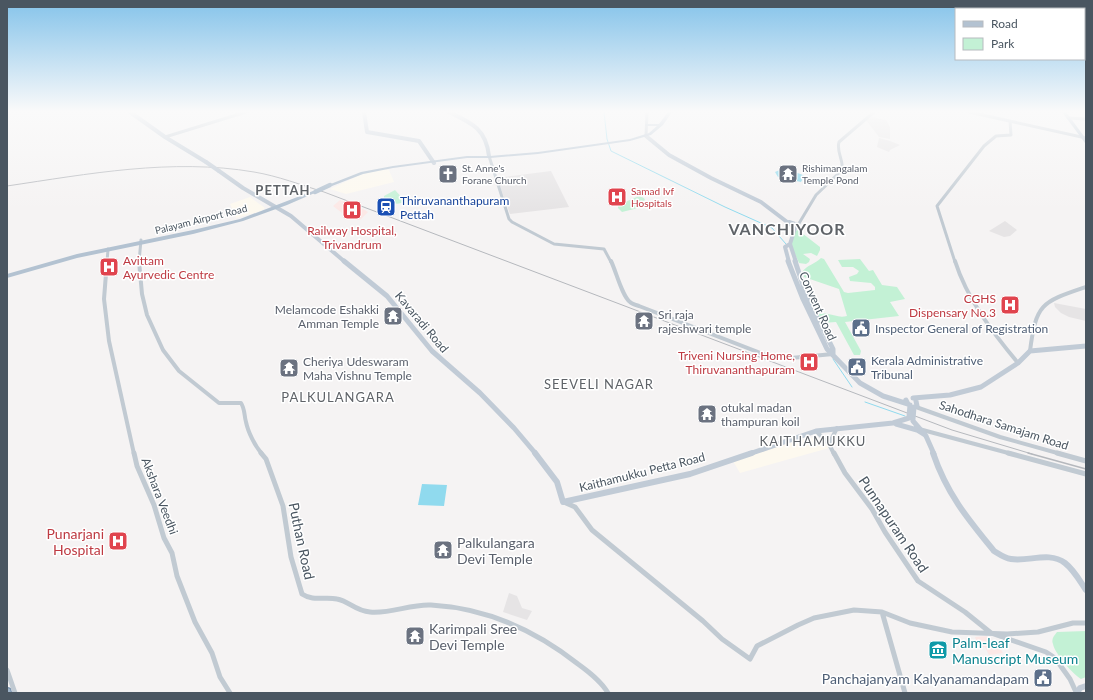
<svg xmlns="http://www.w3.org/2000/svg" width="1093" height="700" font-family="Lato,sans-serif">
  <style>
    .commercial { fill: #fdf9ef }
    .education { fill: #e6e4e5 }
    .medical { fill: #fce8e6 }
    .green { fill: #c3f1d5 }
    .water { fill: #90daee }
    .lines { fill: none; stroke-linecap: round; stroke-linejoin: round }
    .stream { stroke: #90daee; stroke-width: 1 }
    .trunk-casing { stroke: #7690ad; stroke-width: 2.5 }
    .tertiary-far2 { stroke: #c1cad2; stroke-width: 3 }
    .tertiary-far1 { stroke: #c1cad2; stroke-width: 4 }
    .tertiary { stroke: #c1cad2; stroke-width: 5 }
    .secondary-far2 { stroke: #c1cbd6; stroke-width: 4 }
    .secondary-far1 { stroke: #c1cbd6; stroke-width: 5 }
    .secondary { stroke: #c1cbd6; stroke-width: 6 }
    .primary { fill: #b3c2d1; fill-rule: evenodd }
    .trunk { fill: #9fb4c9; fill-rule: evenodd }
    .rail-far1 { stroke: #b5b8bd; stroke-width: 1 }
    .rail { stroke: #b5b8bd; stroke-width: 1.5 }
    .secondary-bridge-far1 { stroke: #c1cbd6; stroke-width: 4 }
    .secondary-bridge { stroke: #c1cbd6; stroke-width: 5 }
    .primary-bridge { stroke: #b3c2d1; stroke-width: 4.5 }
    .labels { text-anchor: middle; dominant-baseline: central; stroke-width: 3; stroke-linejoin: round; paint-order: stroke }
    .far-worship-label { font-size: 10px; fill: #5b616d; stroke: #fff; text-anchor: start }
    .far-health-label { font-size: 10px; fill: #be3a42; stroke: #fff; text-anchor: start }
    .far-street-label { font-size: 10px; fill: #4a5661; stroke: #fff }
    .transit-label { font-size: 12px; fill: #164399; stroke: #fff; text-anchor: start }
    .health-label { font-size: 12px; fill: #be3a42; stroke: #fff; text-anchor: end }
    .street-label { font-size: 12px; fill: #4a5661; stroke: #fff }
    .worship-label { font-size: 12px; fill: #5b616d; stroke: #fff; text-anchor: start }
    .service-label { font-size: 12px; fill: #4e5e75; stroke: #fff; text-anchor: start }
    .far-district-label { font-size: 13px; font-weight: bold; letter-spacing: 1px; fill: #5f6368; stroke: #fff }
    .neighbourhood-label { font-size: 13px; letter-spacing: 1px; fill: #5f6368; stroke: #fff }
    .near-street-label { font-size: 14px; fill: #4a5661; stroke: #fff }
    .near-health-label { font-size: 14px; fill: #be3a42; stroke: #fff; text-anchor: end }
    .near-worship-label { font-size: 14px; fill: #5b616d; stroke: #fff; text-anchor: start }
    .near-culture-label { font-size: 14px; fill: #0d838f; stroke: #fff; text-anchor: start }
    .near-service-label { font-size: 14px; fill: #4e5e75; stroke: #fff; text-anchor: end }
    .district-label { font-size: 16px; font-weight: bold; letter-spacing: 1px; fill: #5f6368; stroke: #fff }
  </style>
  <rect width="100%" height="100%" fill="#f5f3f3"/>
  <path class="commercial" d="M382,169L389,170L394,182L346,194L330,189L360,175Z
    M250,197L265,208L261,211L236,218L230,204Z
    M815,437L823,441L829,448L740,473L733,461L780,446Z"/>
  <path class="education" d="M871,117L886,120L890,127V139L879,137L866,120Z
    M879,138L890,141L900,145L890,150L889,152L877,147Z
    M551,171L569,207L510,214L497,178Z
    M1005,221L1017,230L1010,236L1004,237L989,231Z
    M1054,303L1086,309V321L1069,317L1061,313L1055,307Z
    M509,593L517,596L522,608L532,611L527,620L503,612Z"/>
  <path class="medical" d="M340,200L363,209L368,212L360,220L350,219L333,206Z
    M987,636L993,645L999,646L1003,653L989,655L985,647L979,648L975,637Z"/>
  <path class="green" d="M395,190L405,201C398,206 392,203 384,200V196Z
    M639,196L644,198L645,200L639,203L642,207L622,212L618,208V205Z
    M798,230L820,247V250L817,256L811,253L803,254L810,259L809,262L806,264L799,263L791,245L795,231Z
    M821,258L824,259L844,292L848,293L875,290V287L871,283L850,281L849,277L857,274L859,271L853,267H842L838,260L860,259L869,271L873,270L882,285L897,287L905,299L890,302L899,316L845,322L861,351L860,355H854L836,322L822,323L817,314C820,314 825,313 828,314C835,315 839,318 847,316L839,289L804,277L802,272C807,265 815,264 821,258Z
    M1086,631V677L1081,679C1072,673 1055,654 1053,644C1051,639 1054,636 1057,632Z"/>
  <path class="water" d="M784,168L803,175L804,176L801,182L778,177L775,172Z
    M422,484L447,485L444,506L418,505Z"/>
  <g class="lines">
    <path class="stream" d="M604,112L607,139L611,151L725,207L772,228L786,244
      M833,359L852,387
      M865,402L905,416"/>
    <defs>
      <path id="trunk" d="M7,688L10,689L11,693H7Z"/>
    </defs>
    <use href="#trunk" class="trunk-casing"/>
    <path class="tertiary-far2" d="M969,112L1086,138
      M1068,118L1086,119
      M646,136L647,112
      M165,137L246,112
      M489,156L509,219L512,222L554,244L604,249L611,262
      M798,225L816,195L842,170C844,160 836,152 839,142L874,112
      M107,262L108,249
      M139,262L141,240
      M955,262L937,206L984,146L996,136L1011,135L1010,121"/>
    <path class="tertiary-far1" d="M107,261L104,299L109,341L134,454
      M139,261L142,294L147,315L163,350L179,371L219,403H241C245,409 244,415 246,422C248,432 255,446 262,454
      M611,261C616,271 622,296 630,302C632,304 636,305 639,306L771,357L791,358L833,354
      M955,261C967,299 993,333 1018,363
      M1030,351C1036,303 1042,302 1086,287
      M916,407L1000,437L1061,454
      M919,429L1012,454
      M816,431L829,444L834,454
      M829,444L837,428"/>
    <path class="tertiary" d="M134,453L137,466L154,505L164,538L172,553L177,576L195,622L212,653L220,677L230,693
      M261,453L266,459L283,506L291,557L302,594C314,602 324,596 337,599C349,601 355,611 370,612C391,614 410,604 431,605C485,608 535,630 578,664C589,672 601,681 608,693
      M834,453L845,473L872,509L885,532L918,581L965,612L991,633L1046,652L1055,658L1070,679L1076,692
      M1008,453L1086,474
      M1057,453L1086,461
      M566,503L575,507L592,530L703,621L722,639L750,659L757,646L798,625L814,618L854,610L882,612L910,623L952,632L1007,634L1038,632L1073,623H1086
      M882,612L905,693
      M7,670L15,693"/>
    <path class="secondary-far2" d="M130,112L165,137L206,162
      M364,112L367,132L419,141L434,163
      M449,112C472,123 486,129 489,156
      M646,136L669,155L711,178L761,202L795,228
      M219,171L243,188L291,216L345,262
      M789,222L798,225L795,228L790,244
      M790,244L796,262
      M789,262L785,247L790,244"/>
    <path class="secondary-far1" d="M344,261L387,296L432,351L480,393L514,428L536,454
      M788,261L803,299L827,349L860,383L883,396L908,404L906,400
      M795,261L807,297L833,349V354
      M913,398L950,395L981,387L1018,363L1030,351L1086,346
      M916,401L917,406
      M913,421L926,436L934,454
      M896,424L917,430L925,435
      M749,454L816,431L893,423L909,418"/>
    <path class="secondary" d="M535,453L557,482L563,502L690,474L752,453
      M933,453C947,494 967,518 994,551C999,554 1004,558 1011,559C1029,562 1049,551 1065,563C1074,570 1080,581 1086,590
      M1077,693L1080,688L1086,686"/>
    <path class="primary" d="M668,112H672L663,125L651,135L630,141L538,154L490,158H467L393,168L363,174L332,186H328V185L361,172L393,166L467,156H490L538,152L630,139L649,133L657,126H645V124H659Z
      M1062,112H1066L1086,139V143H1085Z
      M313,191H317V192L287,205L243,221L193,234L77,258L7,278V274L77,254L193,230L240,219Z"/>
    <use href="#trunk" class="trunk"/>
    <path class="rail-far1" d="M7,186C88,174 172,158 254,172C278,176 301,185 324,192L952,430L1032,454"/>
    <path class="rail" d="M1028,453L1086,469"/>
    <path class="secondary-bridge-far1" d="M206,162L219,171"/>
    <path class="secondary-bridge" d="M909,417L910,405
      M913,419L914,407"/>
    <path class="primary-bridge" d="M315,192L330,185"/>
  </g>
  <linearGradient id="sky" x2="0" y2="1"><stop stop-color="#85c3ea"/><stop offset="0.53" stop-color="#fafafa"/><stop offset="1" stop-color="#fafafa" stop-opacity="0"/></linearGradient>
  <rect width="1093" height="210" fill="url(#sky)"/>
  <defs>
    <symbol id="church-square" viewBox="-11 -11 22 22"><rect x="-9" y="-9" width="18" height="18" rx="4" fill="#6b7280" stroke="#fff"/><path d="M-1.2-6h2.4v3.5h3.3v2.4h-3.3V6h-2.4V-.1h-3.3v-2.4h3.3Z" fill="#fff"/></symbol>
    <symbol id="temple-square" viewBox="-11 -11 22 22"><rect x="-9" y="-9" width="18" height="18" rx="4" fill="#6b7280" stroke="#fff"/><path d="M0-6L5-2H3V0L6.5 2.5H4V6H1.5V3h-3V6H-4V2.5H-6.5L-3 0V-2H-5Z" fill="#fff"/></symbol>
    <symbol id="hospital-square" viewBox="-11 -11 22 22"><rect x="-9" y="-9" width="18" height="18" rx="4" fill="#e0444e" stroke="#fff"/><path d="M-5-5h3v3.5h4V-5h3V5h-3V1.5h-4V5h-3Z" fill="#fff"/></symbol>
    <symbol id="station-square" viewBox="-11 -11 22 22"><rect x="-9" y="-9" width="18" height="18" rx="4" fill="#1a4fb4" stroke="#fff"/><path d="M-3-6H3Q5-6 5-4V2Q5 4 3 4L4.5 6H3L1.5 4h-3L-3 6H-4.5L-3 4Q-5 4-5 2V-4Q-5-6-3-6ZM-3.5-4v3h7v-3ZM-3.5 1v1.5H-2V1ZM2 1v1.5H3.5V1Z" fill="#fff"/></symbol>
    <symbol id="civic-square" viewBox="-11 -11 22 22"><rect x="-9" y="-9" width="18" height="18" rx="4" fill="#5c6f8a" stroke="#fff"/><path d="M-.6-6.5H3V-4.5H.6V-3L4-1V1h2V6H-6V1h2V-1L-.6-3ZM-1.2 2.5V6h2.4V2.5Z" fill="#fff"/></symbol>
    <symbol id="museum-square" viewBox="-11 -11 22 22"><rect x="-9" y="-9" width="18" height="18" rx="4" fill="#0f9aa8" stroke="#fff"/><path d="M0-6L6-3V-2H-6V-3ZM-5-1h2V3h-2ZM-1-1h2V3h-2ZM3-1h2V3H3ZM-6 4H6V6H-6Z" fill="#fff"/></symbol>
  </defs>
  <g fill-rule="evenodd">
    <use href="#church-square" x="437" y="163" width="22" height="22"/>
    <use href="#temple-square" x="777" y="163" width="22" height="22"/>
    <use href="#hospital-square" x="606" y="186" width="22" height="22"/>
    <use href="#station-square" x="375" y="196" width="22" height="22"/>
    <use href="#hospital-square" x="341" y="199" width="22" height="22"/>
    <use href="#hospital-square" x="98" y="256" width="22" height="22"/>
    <use href="#hospital-square" x="999" y="294" width="22" height="22"/>
    <use href="#temple-square" x="382" y="305" width="22" height="22"/>
    <use href="#temple-square" x="633" y="310" width="22" height="22"/>
    <use href="#civic-square" x="850" y="317" width="22" height="22"/>
    <use href="#hospital-square" x="798" y="351" width="22" height="22"/>
    <use href="#civic-square" x="846" y="356" width="22" height="22"/>
    <use href="#temple-square" x="278" y="357" width="22" height="22"/>
    <use href="#temple-square" x="696" y="403" width="22" height="22"/>
    <use href="#hospital-square" x="107" y="530" width="22" height="22"/>
    <use href="#temple-square" x="432" y="539" width="22" height="22"/>
    <use href="#temple-square" x="404" y="625" width="22" height="22"/>
    <use href="#museum-square" x="927" y="639" width="22" height="22"/>
    <use href="#civic-square" x="1032" y="667" width="22" height="22"/>
  </g>
  <g class="labels">
    <g class="far-worship-label">
      <text x="462" y="168">St. Anne's<tspan x="462" dy="12">Forane Church</tspan></text>
      <text x="802" y="168">Rishimangalam<tspan x="802" dy="12">Temple Pond</tspan></text>
    </g>
    <g class="far-health-label">
      <text x="631" y="191">Samad Ivf<tspan x="631" dy="12">Hospitals</tspan></text>
    </g>
    <g class="far-street-label">
      <text transform="translate(201 219) rotate(-14)">Palayam Airport Road</text>
    </g>
    <g class="transit-label">
      <text x="400" y="200">Thiruvananthapuram<tspan x="400" dy="14">Pettah</tspan></text>
    </g>
    <g class="health-label">
      <text x="352" y="230" text-anchor="middle">Railway Hospital,<tspan x="352" dy="14">Trivandrum</tspan></text>
      <text x="123" y="260" text-anchor="start">Avittam<tspan x="123" dy="14">Ayurvedic Centre</tspan></text>
      <text x="996" y="298">CGHS<tspan x="996" dy="14">Dispensary No.3</tspan></text>
      <text x="795" y="355">Triveni Nursing Home,<tspan x="795" dy="14">Thiruvananthapuram</tspan></text>
    </g>
    <g class="street-label">
      <text transform="translate(818 306) rotate(66)">Convent Road</text>
      <text transform="translate(422 322) rotate(50)">Kavaradi Road</text>
      <text transform="translate(1004 425) rotate(18)">Sahodhara Samajam Road</text>
      <text transform="translate(642 472) rotate(-14)">Kaithamukku Petta Road</text>
      <text transform="translate(160 496) rotate(69)">Akshara Veedhi</text>
    </g>
    <g class="worship-label">
      <text x="379" y="309" text-anchor="end">Melamcode Eshakki<tspan x="379" dy="14">Amman Temple</tspan></text>
      <text x="658" y="314">Sri raja<tspan x="658" dy="14">rajeshwari temple</tspan></text>
      <text x="303" y="361">Cheriya Udeswaram<tspan x="303" dy="14">Maha Vishnu Temple</tspan></text>
      <text x="721" y="407">otukal madan<tspan x="721" dy="14">thampuran koil</tspan></text>
    </g>
    <g class="service-label">
      <text x="875" y="328">Inspector General of Registration</text>
      <text x="871" y="360">Kerala Administrative<tspan x="871" dy="14">Tribunal</tspan></text>
    </g>
    <g class="far-district-label">
      <text x="283" y="190">PETTAH</text>
    </g>
    <g class="neighbourhood-label">
      <text x="599" y="384">SEEVELI NAGAR</text>
      <text x="338" y="397">PALKULANGARA</text>
      <text x="813" y="441">KAITHAMUKKU</text>
    </g>
    <g class="near-street-label">
      <text transform="translate(894 524) rotate(56)">Punnapuram Road</text>
      <text transform="translate(302 541) rotate(78)">Puthan Road</text>
    </g>
    <g class="near-health-label">
      <text x="104" y="533">Punarjani<tspan x="104" dy="16">Hospital</tspan></text>
    </g>
    <g class="near-worship-label">
      <text x="457" y="542">Palkulangara<tspan x="457" dy="16">Devi Temple</tspan></text>
      <text x="429" y="628">Karimpali Sree<tspan x="429" dy="16">Devi Temple</tspan></text>
    </g>
    <g class="near-culture-label">
      <text x="952" y="642">Palm-leaf<tspan x="952" dy="16">Manuscript Museum</tspan></text>
    </g>
    <g class="near-service-label">
      <text x="1029" y="678">Panchajanyam Kalyanamandapam</text>
    </g>
    <g class="district-label">
      <text x="787" y="228">VANCHIYOOR</text>
    </g>
  </g>
  <rect width="1093" height="700" fill="none" stroke="#4a5661" stroke-width="16"/>
  <rect x="955" y="8" width="130" height="52" fill="#ffffff" stroke="#b7bbc0"/>
  <rect x="963" y="21" width="20" height="6" fill="#b3c2d1" stroke="#b7bbc0"/>
  <text x="991" y="28" font-size="12" fill="#4a5661">Road</text>
  <rect x="963" y="38" width="20" height="12" fill="#c3f1d5" stroke="#b7bbc0"/>
  <text x="991" y="48" font-size="12" fill="#4a5661">Park</text>
</svg>
